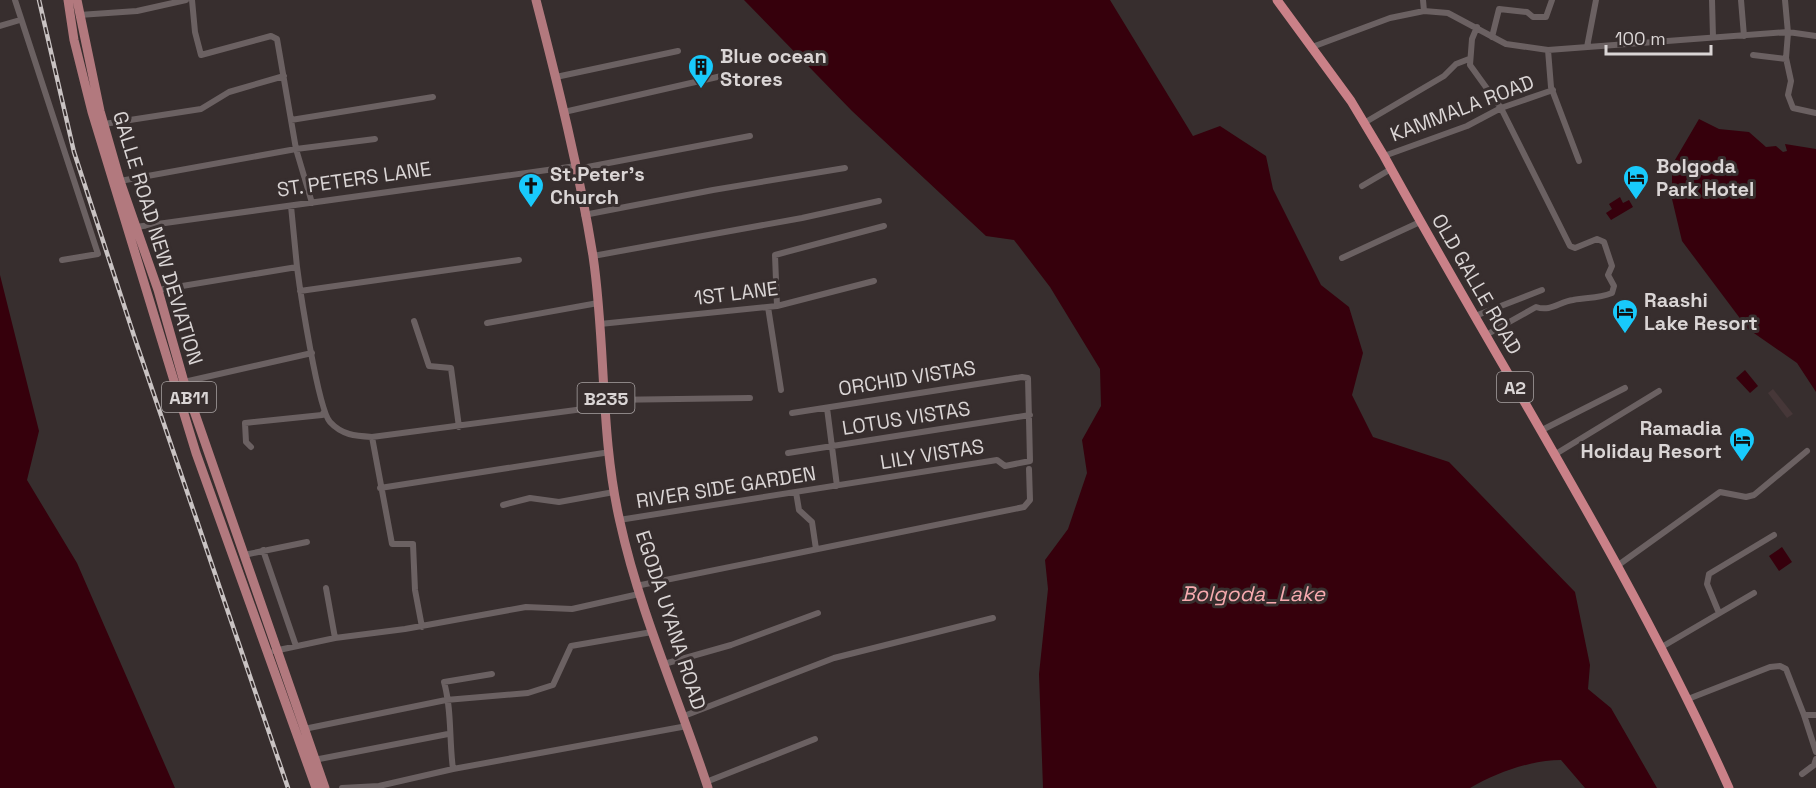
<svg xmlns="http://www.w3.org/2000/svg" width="1816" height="788" font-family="'Space Grotesk',sans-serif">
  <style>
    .built { fill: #463738 }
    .water { fill: #36000c }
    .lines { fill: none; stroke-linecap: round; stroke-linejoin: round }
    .minor { stroke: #6b6162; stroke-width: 6 }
    .primary { stroke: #b2797e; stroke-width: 9 }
    .trunk { stroke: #ca8188; stroke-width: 9 }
    .rail-casing { stroke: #c9c3c3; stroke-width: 4.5 }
    .rail { stroke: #372e2e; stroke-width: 2; stroke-dasharray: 7; stroke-linecap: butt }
    .labels { text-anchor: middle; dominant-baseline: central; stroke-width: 6; stroke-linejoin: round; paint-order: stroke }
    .shield { fill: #372e2e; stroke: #a9a3a3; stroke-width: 1.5 }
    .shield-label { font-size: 18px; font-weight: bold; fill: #dad5d5 }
    .poi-label { font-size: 20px; font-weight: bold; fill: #dad5d5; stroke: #372e2e; text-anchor: start }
    .street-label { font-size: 20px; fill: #dad5d5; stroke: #372e2e }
    .water-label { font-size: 21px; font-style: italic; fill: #f7aaaf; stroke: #372e2e }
  </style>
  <rect width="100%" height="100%" fill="#372e2e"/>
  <path class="built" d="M1773,389L1793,414L1787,418L1768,393Z"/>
  <path class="water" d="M744,0H1110L1193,136L1220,126L1266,156L1273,189L1321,285L1349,307L1363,353L1352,395L1373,437L1449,462L1575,592L1590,665L1588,689L1611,708L1657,788H1585L1561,760C1531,760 1496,773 1470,788H1043L1039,674L1048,589L1045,560L1068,529L1087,473L1082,440L1101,406L1100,369L1050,287L1014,240L986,236L852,111Z
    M1699,119L1719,129L1749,132L1766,147L1776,146L1783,152L1787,151L1785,144L1816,149V392L1797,363L1748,329L1682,241L1672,199V165Z
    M1620,197L1623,203L1629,200L1633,207L1611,220L1606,213L1612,209L1609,204Z
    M0,275L39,431L27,480L77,563L175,788H0Z
    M1745,370L1758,386L1750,393L1736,378Z
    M1782,547L1792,562L1779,571L1769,556Z"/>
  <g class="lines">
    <path class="minor" d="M15,0L98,254L62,260
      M192,0L195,32L201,55L271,36L277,39L296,149L312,203
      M1423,0L1424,11
      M1712,0L1713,37
      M1741,0L1744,36
      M1785,0L1788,33L1786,58L1791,81L1788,95L1793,108L1816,113
      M79,15L137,11L186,0
      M0,26L20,20
      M1477,27L1472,39L1470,65L1501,108L1570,246L1575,248L1597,239L1604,242L1612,266L1608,275L1614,286L1612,293C1597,299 1588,297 1573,300C1559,302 1551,312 1536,307L1486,335
      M1492,37L1499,9L1527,12L1533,17H1546L1552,0
      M1312,47L1390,18L1424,11L1448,13L1506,44L1548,50L1788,32L1816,36
      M1587,47L1596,0
      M1548,50L1551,87L1579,161
      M1753,55L1786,59
      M556,77L678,51
      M564,112L726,75
      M291,120L433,97
      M1364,123L1444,76L1456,64L1469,59
      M104,124L201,109L229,92L284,76
      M1384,156L1467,126L1501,108L1553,90
      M577,169L750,136
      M120,181L296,149L375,139
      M1362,186L1391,169
      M291,206L297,267
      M584,215L713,190L845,168
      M136,227L576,166
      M593,256L802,218L879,201
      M1342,258L1420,222
      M158,290L297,267C300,290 318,409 330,422C342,435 355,436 372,437L392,544H413L415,590L422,627
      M300,291L519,260
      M777,306L775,255L884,226
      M768,307L781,390
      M1475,316L1542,290
      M414,321L429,366L451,368L459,427
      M487,323L598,303
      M600,324L777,306L874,281
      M184,382L312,353
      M606,400L750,398
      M827,408L837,486
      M1540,431L1625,388
      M372,437L606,406
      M251,447L246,442L245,423L322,415L324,412
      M788,453L1030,415
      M1554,455L1659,391
      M380,488L610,452
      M796,492L799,510L812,522L816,549
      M503,505L530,498L559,502L614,492
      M619,520L997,460L1005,466L1030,461L1028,378L1022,377L792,413
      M263,550L296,646
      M244,555L307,542
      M1617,566L1720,492L1746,497L1754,495L1807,451
      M636,586L1024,507L1030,500L1029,469
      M326,588L335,638
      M1719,613L1707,584L1709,574L1774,535
      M1660,648L1754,593
      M274,651L335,638L405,629L526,607L572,609L639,594
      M664,664L731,645L818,613
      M1688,699L1770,667L1780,666L1786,669L1804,715H1816
      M1804,715L1816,752
      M684,716L834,658L993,618
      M304,729L446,700L528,693L553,685L571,646L652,632
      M314,760L448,734
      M453,769C449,740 452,710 444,682L492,674
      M1802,774L1814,765L1816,759
      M706,782L815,739
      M342,788L379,786L453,769L687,726"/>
    <path class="primary" d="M68,0L74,40L92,112L196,453L316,788
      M77,0L100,111L120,181L158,290L184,382L325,788
      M536,0C558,85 579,170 593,256C606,344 600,436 620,522C640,613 679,699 708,788"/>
    <path class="trunk" d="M1277,0L1351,101L1384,156C1499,366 1631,569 1729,788"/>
    <defs>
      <path id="rail" d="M39,0L74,152L135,339L288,788"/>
    </defs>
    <use href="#rail" class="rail-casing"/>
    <use href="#rail" class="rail"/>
  </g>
  <defs>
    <symbol id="building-pin" viewBox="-11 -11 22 30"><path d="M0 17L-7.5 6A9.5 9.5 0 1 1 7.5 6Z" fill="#18cafc" stroke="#372e2e"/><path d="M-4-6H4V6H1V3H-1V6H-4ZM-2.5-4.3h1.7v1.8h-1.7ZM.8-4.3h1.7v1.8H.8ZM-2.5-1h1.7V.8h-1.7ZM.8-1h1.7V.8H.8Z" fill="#111"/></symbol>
    <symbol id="hotel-pin" viewBox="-11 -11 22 30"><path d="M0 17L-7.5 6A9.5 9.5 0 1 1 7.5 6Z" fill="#18cafc" stroke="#372e2e"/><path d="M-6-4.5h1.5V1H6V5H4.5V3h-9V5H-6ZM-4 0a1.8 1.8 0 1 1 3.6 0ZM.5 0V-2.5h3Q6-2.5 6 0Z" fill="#111"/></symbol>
    <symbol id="church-pin" viewBox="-11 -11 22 30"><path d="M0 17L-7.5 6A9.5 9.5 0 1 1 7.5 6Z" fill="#18cafc" stroke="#372e2e"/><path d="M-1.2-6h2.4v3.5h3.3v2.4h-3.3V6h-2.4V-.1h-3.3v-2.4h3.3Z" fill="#111"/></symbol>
  </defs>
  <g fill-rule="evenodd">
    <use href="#building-pin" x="686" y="52" width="30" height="40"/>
    <use href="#hotel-pin" x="1621" y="163" width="30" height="40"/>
    <use href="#church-pin" x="516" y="171" width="30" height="40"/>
    <use href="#hotel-pin" x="1610" y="297" width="30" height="40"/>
    <use href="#hotel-pin" x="1727" y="425" width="30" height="40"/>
  </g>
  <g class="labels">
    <g class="shield">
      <rect x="1497" y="372" width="36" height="30" rx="4.5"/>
      <rect x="162" y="382" width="54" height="30" rx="4.5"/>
      <rect x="577.5" y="383" width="57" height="30" rx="4.5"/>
    </g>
    <g class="shield-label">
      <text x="1515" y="387">A2</text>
      <text x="189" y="397">AB11</text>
      <text x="606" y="398">B235</text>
    </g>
    <g class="poi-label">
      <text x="720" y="56">Blue ocean<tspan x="720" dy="23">Stores</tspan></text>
      <text x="1656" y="166">Bolgoda<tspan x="1656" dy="23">Park Hotel</tspan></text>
      <text x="550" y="174">St.Peter's<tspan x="550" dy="23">Church</tspan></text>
      <text x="1644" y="300">Raashi<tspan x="1644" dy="23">Lake Resort</tspan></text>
      <text x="1722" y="428" text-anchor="end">Ramadia<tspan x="1722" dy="23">Holiday Resort</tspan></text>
    </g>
    <g class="street-label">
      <text transform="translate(1462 108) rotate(-21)">KAMMALA ROAD</text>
      <text transform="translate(354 179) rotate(-8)">ST. PETERS LANE</text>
      <text transform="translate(158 238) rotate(73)">GALLE ROAD NEW DEVIATION</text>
      <text transform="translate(1477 284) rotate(60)">OLD GALLE ROAD</text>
      <text transform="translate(736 293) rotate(-7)">1ST LANE</text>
      <text transform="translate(907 378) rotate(-9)">ORCHID VISTAS</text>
      <text transform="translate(906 418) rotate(-9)">LOTUS VISTAS</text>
      <text transform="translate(932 454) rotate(-9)">LILY VISTAS</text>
      <text transform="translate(726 487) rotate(-9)">RIVER SIDE GARDEN</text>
      <text transform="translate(671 620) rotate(72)">EGODA UYANA ROAD</text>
    </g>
    <g class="water-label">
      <text x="1253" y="593">Bolgoda_Lake</text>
    </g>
  </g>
  <path d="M1606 45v9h105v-9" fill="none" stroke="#dad5d5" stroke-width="3"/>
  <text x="1615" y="45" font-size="18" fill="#dad5d5" stroke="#372e2e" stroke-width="4.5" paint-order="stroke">100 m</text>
</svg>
